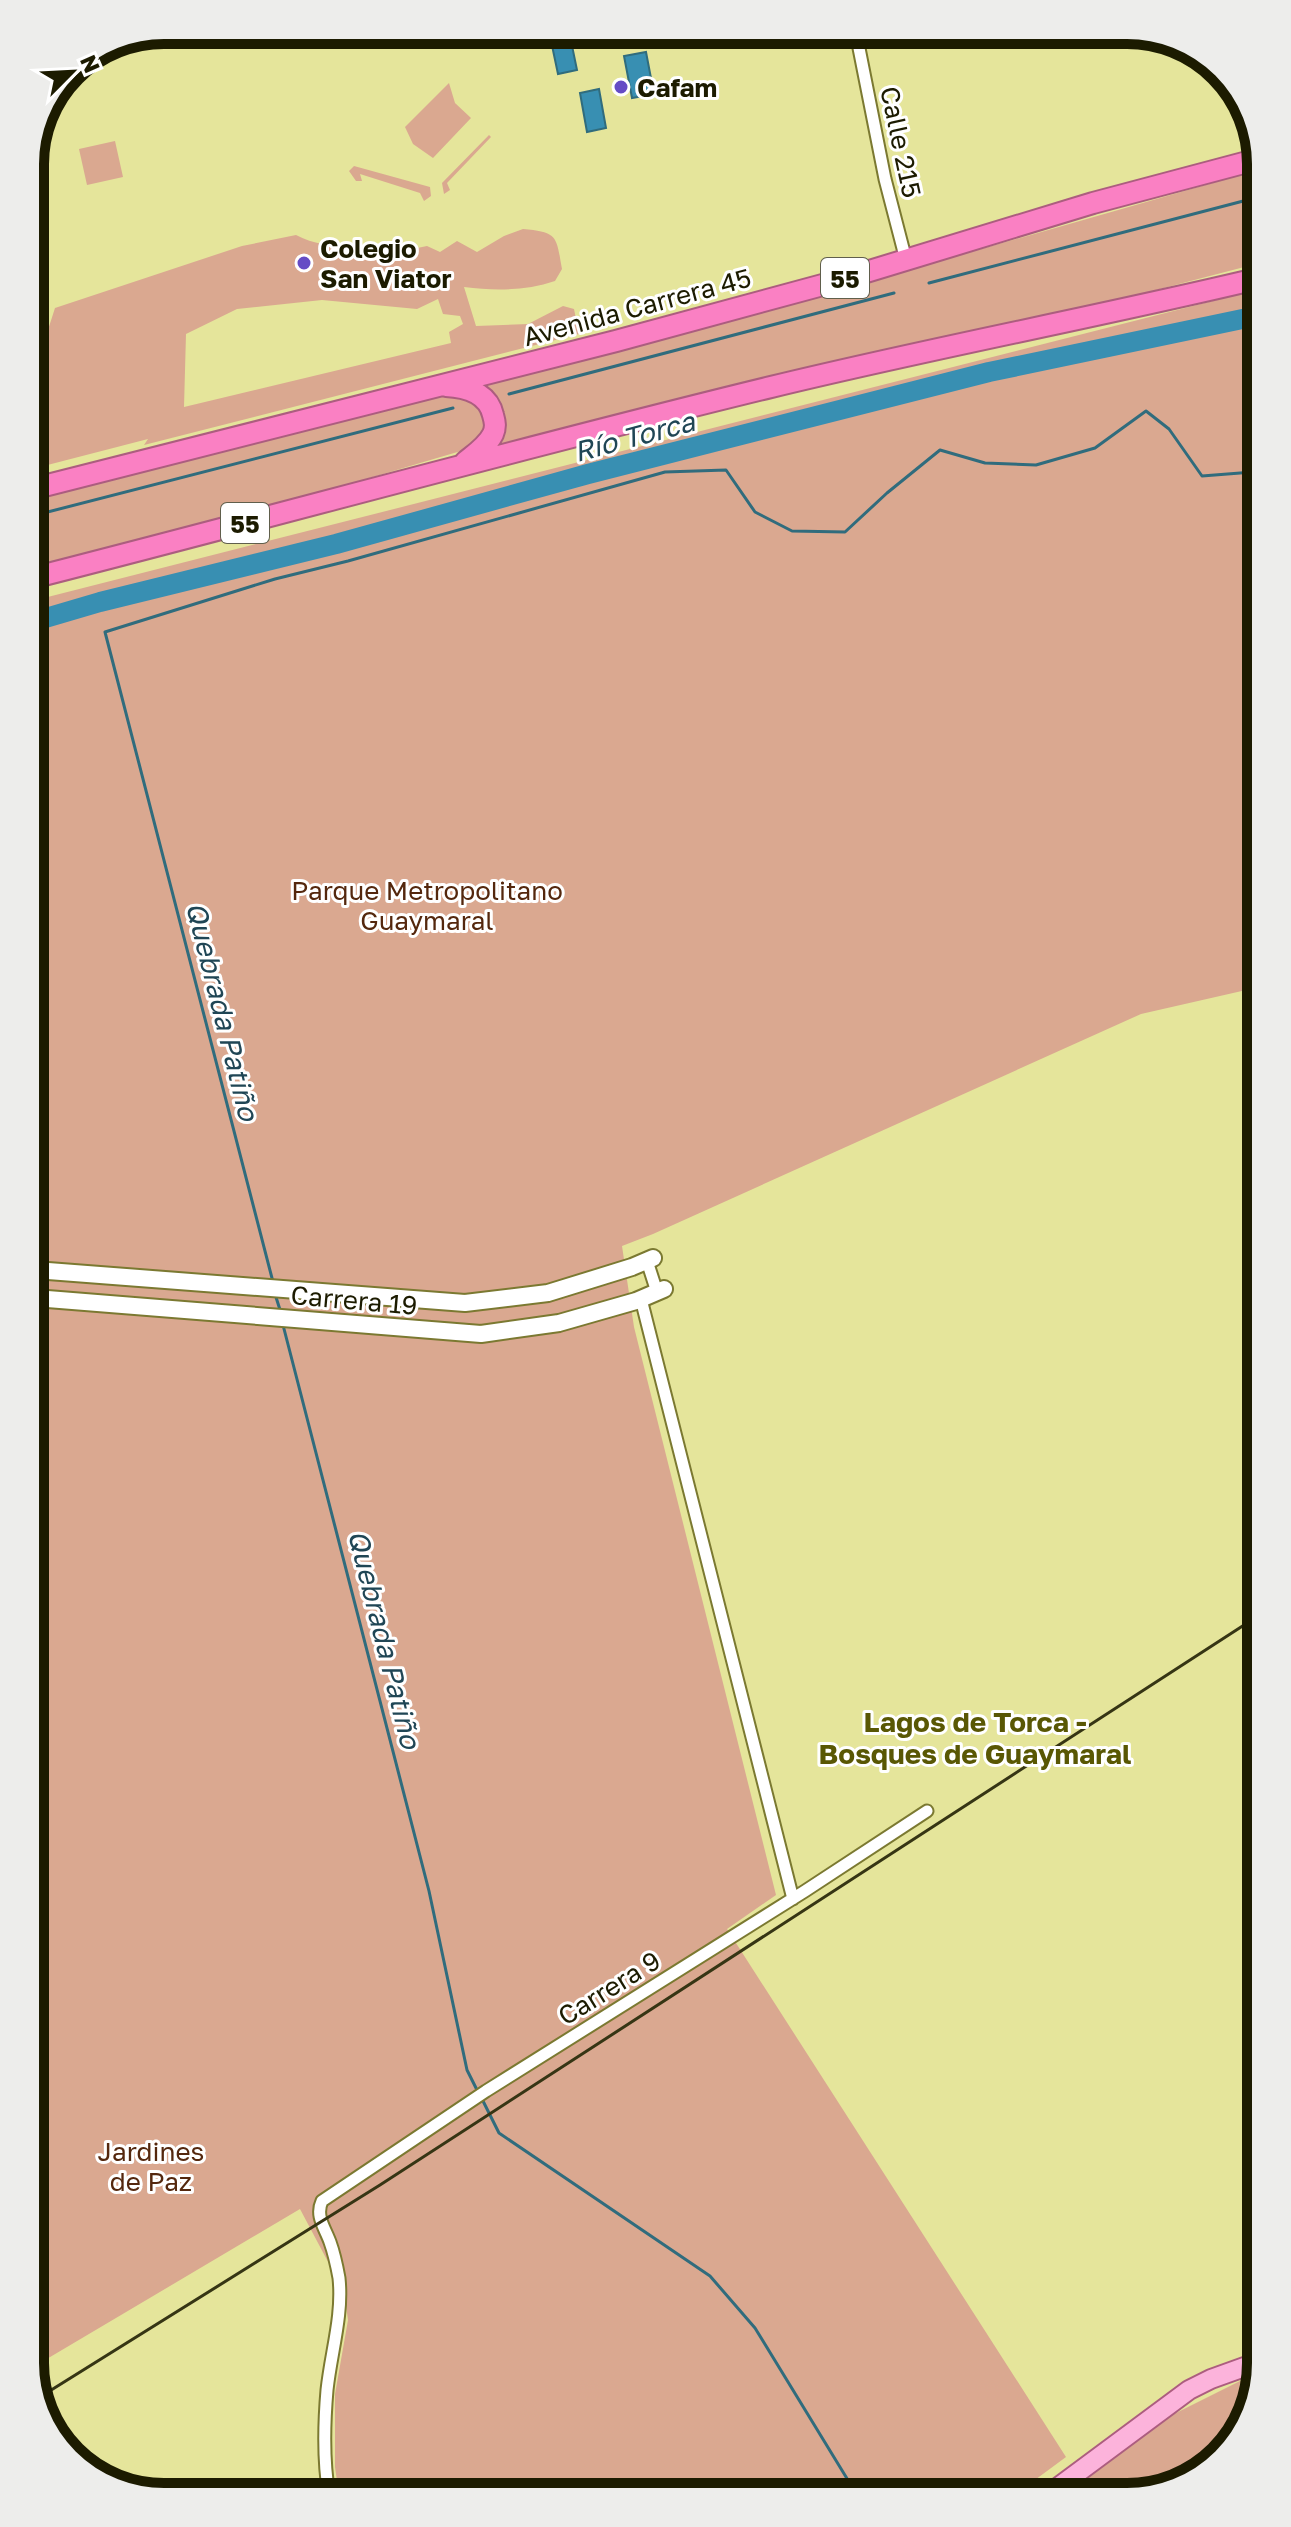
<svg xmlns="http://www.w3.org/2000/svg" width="1291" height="2527" font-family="'Golos Text',sans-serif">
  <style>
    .green { fill: #daa890; fill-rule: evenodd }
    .water { fill: #388fb2; stroke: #306c7d; stroke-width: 2 }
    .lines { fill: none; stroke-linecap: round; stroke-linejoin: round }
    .stream { stroke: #306c7d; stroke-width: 3 }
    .river { stroke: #388fb2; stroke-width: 20 }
    .street-casing { stroke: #7b7931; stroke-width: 15 }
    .secondary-casing { stroke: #7b7931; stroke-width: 20 }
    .primary-casing { stroke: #ac5d7f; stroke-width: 22 }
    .highway-casing { stroke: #ac5d7f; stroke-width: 24 }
    .street { stroke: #fff; stroke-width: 11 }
    .secondary { stroke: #fff; stroke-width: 16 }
    .primary { stroke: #fcb3db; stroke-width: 18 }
    .highway { stroke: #fa80c3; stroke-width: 20 }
    .rail { stroke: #363514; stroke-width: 3 }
    .poi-dot { fill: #654cc5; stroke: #fff; stroke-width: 3 }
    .labels { text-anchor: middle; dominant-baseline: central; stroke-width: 6; stroke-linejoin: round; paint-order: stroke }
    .shield { fill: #fff; stroke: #605f4c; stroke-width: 2 }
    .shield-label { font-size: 24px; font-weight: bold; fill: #1c1b00 }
    .poi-label { font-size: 26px; font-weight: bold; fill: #1c1b00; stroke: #fff; text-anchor: start }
    .street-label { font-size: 26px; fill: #1c1b00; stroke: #fff }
    .park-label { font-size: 26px; fill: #54270d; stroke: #fff }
    .water-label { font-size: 28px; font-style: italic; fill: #204655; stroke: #fff }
    .neighbourhood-label { font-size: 28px; font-weight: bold; fill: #595704; stroke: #fff }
    .rim { fill: none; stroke: #1c1b00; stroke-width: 10 }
  </style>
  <rect width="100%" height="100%" fill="#e5e59b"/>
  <path class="green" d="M449,83L455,103L471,118L433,158L413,144L405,127Z
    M489,135L491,137L447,183L450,190L444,194L442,183Z
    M115,141L123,177L87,185L79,149Z
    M354,166L430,187L431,196L424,201L420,193L360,174L362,181H356L349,171Z
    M1251,172L1252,265L1129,297L812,366L490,453L499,435L475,386L719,324Z
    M523,229C559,232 556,237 562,269L555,281C525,291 495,291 464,287L476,326L528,324L563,306L574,309L579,334L144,445L148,439L32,469L31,346L46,336L55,308L242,246L296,235C312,244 336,247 355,247L364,259L427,246L440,252L457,241L477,252L504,236ZM438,299L443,314L460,316L463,324L449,332L451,343L184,407L186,334L237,309L322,300L417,309Z
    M1252,291L1255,988L1141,1014L653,1234L622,1246L634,1327L776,1895L727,1929L1066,2457L1024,2488L339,2495L335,2467V2394L348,2320L344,2292L300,2209L40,2363L32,601Z
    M449,394L480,400L490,426L471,448L251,513L32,570V497Z
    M1258,2372L1238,2438L1178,2487L1075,2488L1174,2414Z"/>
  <path class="water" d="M550,36H570L577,70L558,74Z
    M646,52L654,94L632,98L624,56Z
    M599,89L606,128L587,132L580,93Z"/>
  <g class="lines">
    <path class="stream" d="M929,283L1251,199
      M509,394L894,293
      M32,516L453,408
      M273,1282L105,632L275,579L348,561L665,472L726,470L755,512L792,531L845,532L887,493L940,450L985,463L1036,465L1095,448L1146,411L1169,429L1202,476L1253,472
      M275,1294L281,1313
      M283,1325L429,1891L467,2070L478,2092
      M482,2099L499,2133L710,2276L755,2328L854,2490
      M64,2443L70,2450"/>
    <path class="river" d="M32,622L100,602L336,544L588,474L989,372L1252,317"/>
    <defs>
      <path id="street" d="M856,33L885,179L906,260
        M31,317C39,299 35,274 34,255C34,217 34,179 37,141
        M647,1261L657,1292
        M641,1299L793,1899
        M329,2495C323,2460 324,2425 327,2390C331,2352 343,2316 339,2278C337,2267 334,2253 330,2242C325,2228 315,2216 322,2201L486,2091L805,1891L927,1811"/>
      <path id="secondary" d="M35,1270L465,1303L548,1293L632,1267L653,1258
        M35,1298L481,1334L559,1323L636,1301L664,1289"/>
      <path id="primary" d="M1057,2488L1189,2390L1211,2379L1261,2361"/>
      <path id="highway" d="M446,386C467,387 488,393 493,415C495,422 496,427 493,434C487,446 475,454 465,462
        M32,489L616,341L830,283L1093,203L1251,161
        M32,578C279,515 524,447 771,387C931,348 1092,318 1252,280"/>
    </defs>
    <use href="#street" class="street-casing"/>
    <use href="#secondary" class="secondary-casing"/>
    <use href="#primary" class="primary-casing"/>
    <use href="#highway" class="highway-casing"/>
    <use href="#street" class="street"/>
    <use href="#secondary" class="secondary"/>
    <use href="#primary" class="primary"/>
    <use href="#highway" class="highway"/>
    <path class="rail" d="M40,2397L380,2185L1258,1616"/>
  </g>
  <g class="poi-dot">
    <circle cx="621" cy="87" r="8"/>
    <circle cx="304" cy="263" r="8"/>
  </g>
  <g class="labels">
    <g class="shield">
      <rect x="821" y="258" width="48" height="40" rx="6"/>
      <rect x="221" y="503" width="48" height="40" rx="6"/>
    </g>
    <g class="shield-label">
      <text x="845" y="278">55</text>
      <text x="245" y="523">55</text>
    </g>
    <g class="poi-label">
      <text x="637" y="87">Cafam</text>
      <text x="320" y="248">Colegio<tspan x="320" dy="30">San Viator</tspan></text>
    </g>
    <g class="street-label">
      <text transform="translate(901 142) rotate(78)">Calle 215</text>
      <text transform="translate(637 307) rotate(-15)">Avenida Carrera 45</text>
      <text transform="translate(354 1300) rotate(5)">Carrera 19</text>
      <text transform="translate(609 1988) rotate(-32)">Carrera 9</text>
    </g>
    <g class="park-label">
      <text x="427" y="890">Parque Metropolitano<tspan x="427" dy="30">Guaymaral</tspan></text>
      <text x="151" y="2151">Jardines<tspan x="151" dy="30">de Paz</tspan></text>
    </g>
    <g class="water-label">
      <text transform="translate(634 436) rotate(-15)">Río Torca</text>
      <text transform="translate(223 1011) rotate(76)">Quebrada Patiño</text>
      <text transform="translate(385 1639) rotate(76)">Quebrada Patiño</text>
    </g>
    <g class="neighbourhood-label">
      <text x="975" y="1721">Lagos de Torca -<tspan x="975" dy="32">Bosques de Guaymaral</tspan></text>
    </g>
  </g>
  <path d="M0 0H1291V2527H0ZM164 44H1127A120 120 0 0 1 1247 164V2363A120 120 0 0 1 1127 2483H164A120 120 0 0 1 44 2363V164A120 120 0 0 1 164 44Z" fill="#ededeb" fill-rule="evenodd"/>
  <path class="rim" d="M164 44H1127A120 120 0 0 1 1247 164V2363A120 120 0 0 1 1127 2483H164A120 120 0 0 1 44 2363V164A120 120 0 0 1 164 44Z"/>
  <g transform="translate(72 72) rotate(66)" stroke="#ffffff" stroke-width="6" paint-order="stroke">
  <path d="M0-6L14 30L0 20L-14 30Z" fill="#1c1b00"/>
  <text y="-12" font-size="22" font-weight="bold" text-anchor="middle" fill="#1c1b00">N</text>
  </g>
</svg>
